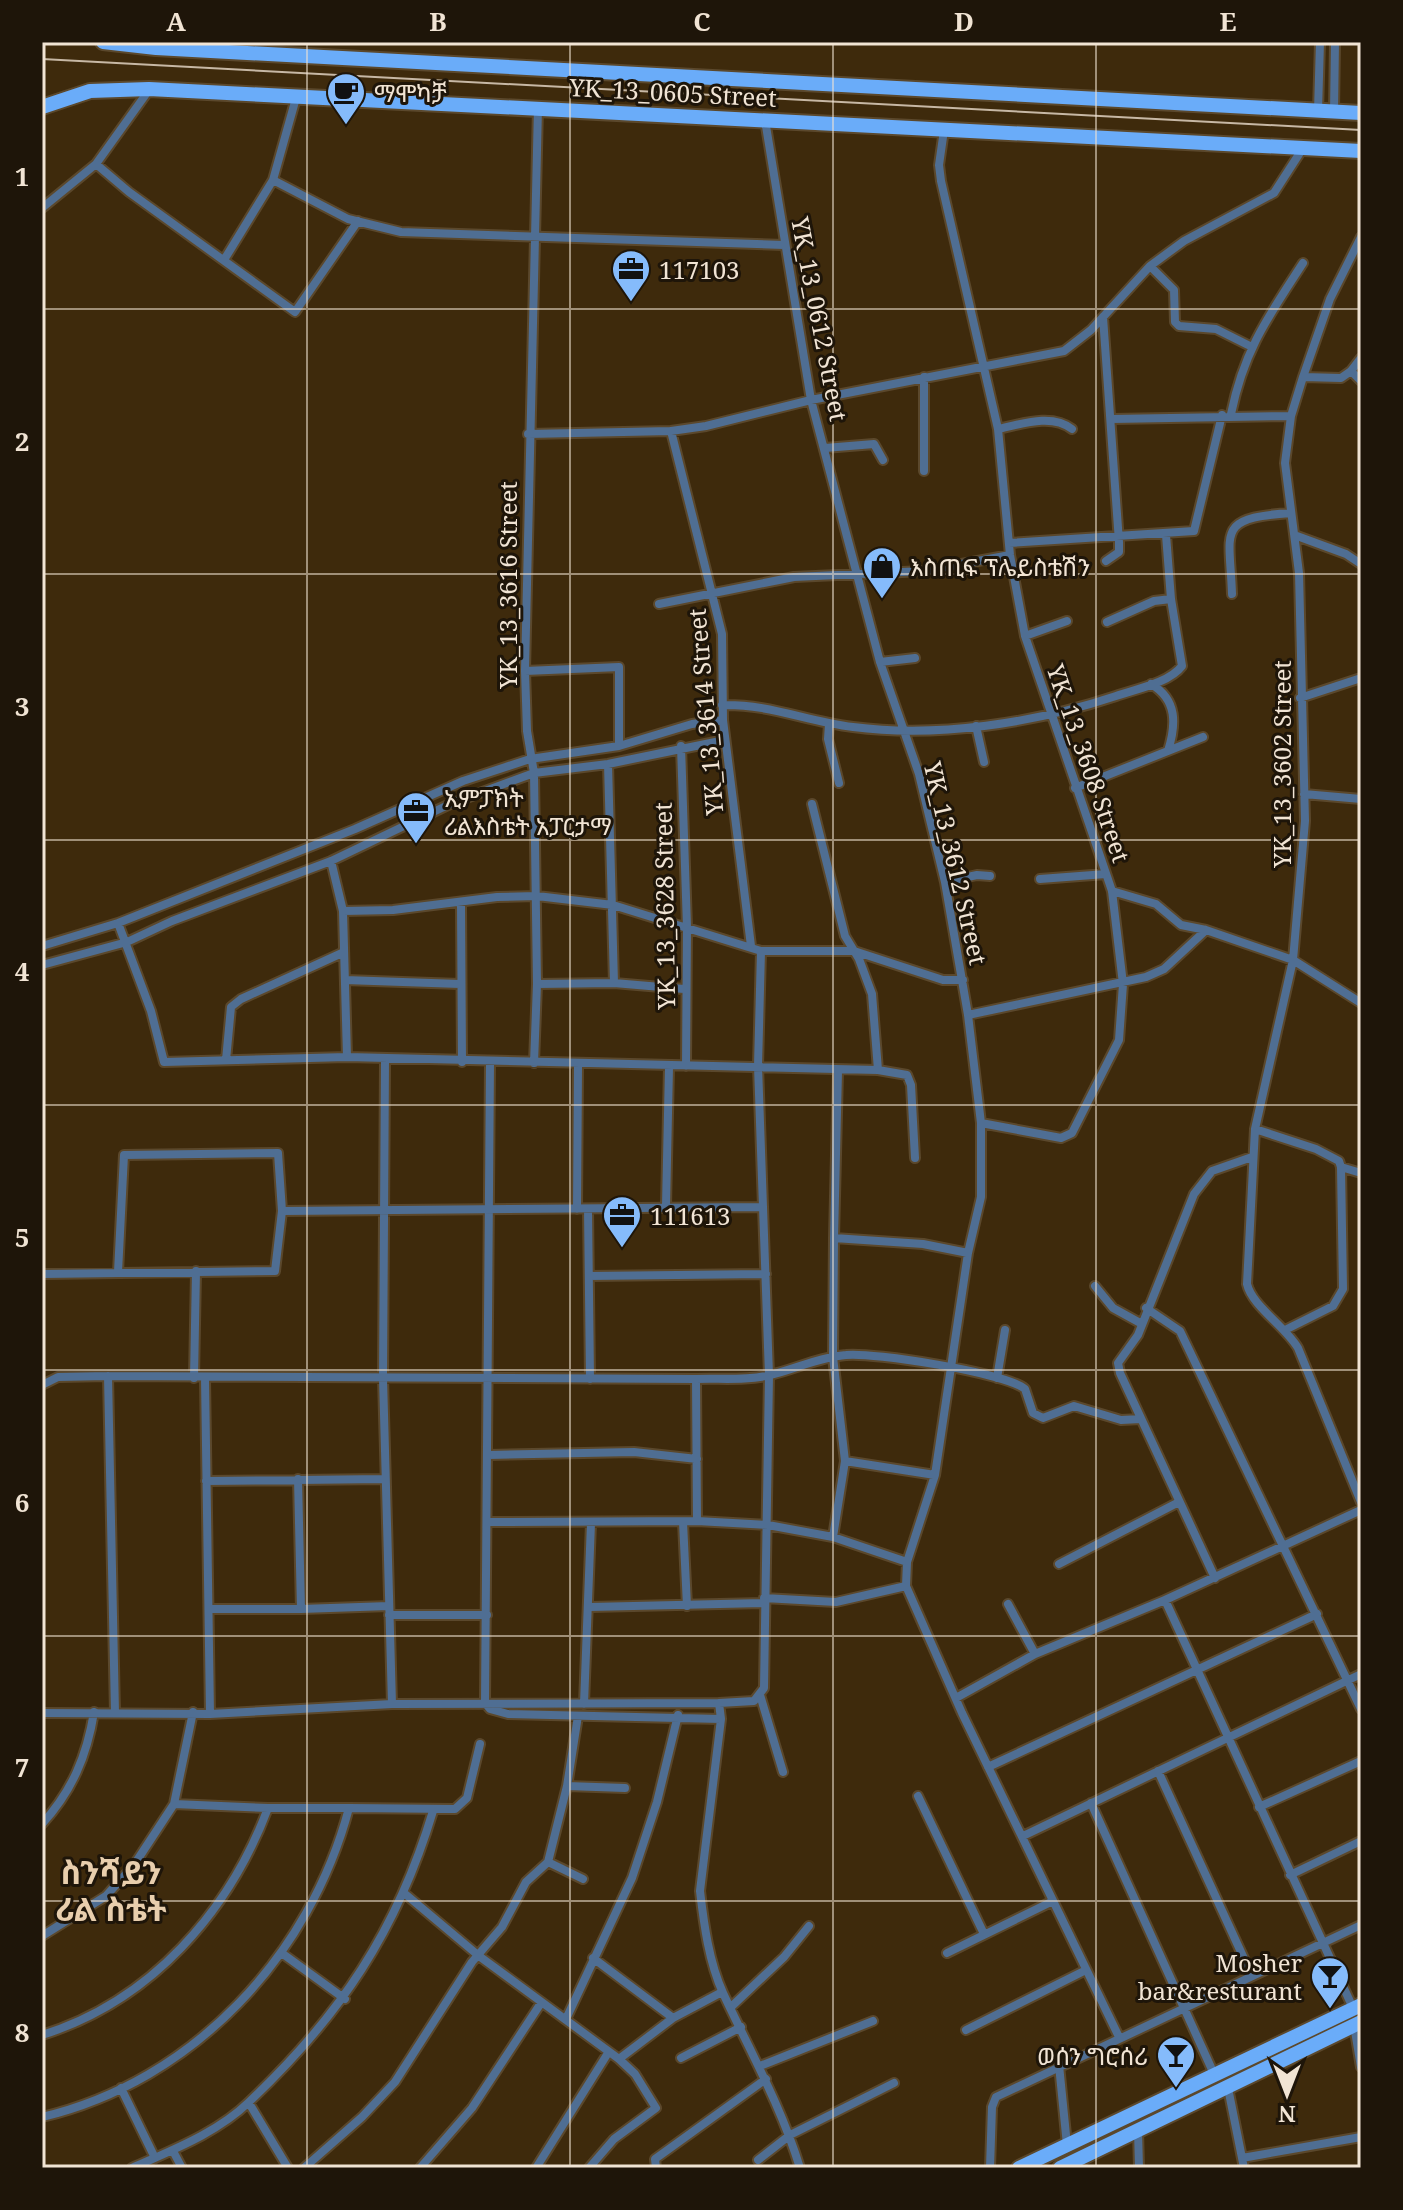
<svg xmlns="http://www.w3.org/2000/svg" width="1403" height="2210" font-family="'Noto Serif','Noto Sans Ethiopic',serif">
  <style>
    .lines { fill: none; stroke-linecap: round; stroke-linejoin: round }
    .street-casing { stroke: #5b482c; stroke-width: 12 }
    .primary-casing { stroke: #5b482c; stroke-width: 18 }
    .street { stroke: #4f6e93; stroke-width: 8 }
    .primary { stroke: #6aacf9; stroke-width: 14 }
    .tram { stroke: #c7b8a5; stroke-width: 2 }
    .grid { fill: none; stroke: #f1e4d4; stroke-width: 2; stroke-opacity: 0.55 }
    .labels { text-anchor: middle; dominant-baseline: central; stroke-width: 6; stroke-linejoin: round; paint-order: stroke }
    .poi-label { font-size: 24px; fill: #f1e4d4; stroke: #1e1509; text-anchor: start }
    .street-label { font-size: 24px; fill: #f1e4d4; stroke: #1e1509 }
    .district-label { font-size: 32px; font-weight: bold; fill: #e8cead; stroke: #1e1509 }
    .neatline { fill: none; stroke: #f1e4d4; stroke-width: 3 }
    .grid-label { font-size: 26px; text-anchor: middle; font-weight: bold; fill: #f1e4d4 }
  </style>
  <rect width="100%" height="100%" fill="#3e2a0c"/>
  <g class="lines">
    <defs>
      <path id="street" d="M1318,111L1320,42
        M1334,112L1335,42
        M765,120L811,400L880,662L919,774L945,882L968,1015L981,1123V1197L968,1253L935,1475L907,1562L906,1586L962,1713L1119,2037
        M944,130L939,165L941,181L998,429L1010,555L1025,636L1112,891L1123,984L1119,1040L1072,1133L1061,1138L981,1123
        M96,164L129,192L295,312L358,221
        M273,180L348,219L401,232L784,245
        M42,208L96,164L149,90
        M1361,237L1330,299L1303,377L1291,416L1285,463L1299,573L1305,821L1293,960L1255,1129L1247,1284C1252,1306 1285,1326 1298,1348L1361,1502
        M224,260L273,180L296,98
        M1150,266L1174,290L1175,322L1179,326L1216,329L1250,346
        M1103,317L1119,542V552L1106,561
        M1351,371L1361,358
        M1303,377L1341,378L1351,371L1361,381
        M1231,414C1244,350 1268,317 1303,263
        M1112,419L1291,416
        M998,429C1021,424 1052,413 1072,429
        M671,431L722,634L723,720L751,946
        M528,434L671,431L706,426L811,400L1064,351L1091,330L1150,266L1184,241L1274,193L1303,148
        M825,448L874,444L883,460
        M924,471V377
        M1297,536L1346,554L1361,564
        M1009,543L1194,531L1222,415
        M1232,594C1230,531 1215,518 1291,513
        M659,604L794,577L924,571L1010,555
        M1107,622L1154,601L1171,599
        M1025,636L1067,621
        M880,662L915,658
        M525,671L619,667V746
        M1151,684C1178,700 1176,725 1168,751
        M1300,698L1361,678
        M722,705C770,704 805,721 853,727C938,738 1035,723 1116,696C1136,689 1169,683 1182,666L1171,599L1166,535
        M829,724L828,739L839,783
        M976,726L984,762
        M681,746L687,927L686,1066
        M608,764L614,983
        M1075,788L1203,737
        M1304,794L1361,799
        M331,861L343,911
        M1040,879L1106,874
        M945,882L977,875L990,876
        M1112,891L1156,904L1181,925L1206,930L1293,960L1361,1003
        M461,904L462,1062
        M118,923L151,1011L164,1062L347,1057L878,1070L872,994L859,959L845,936L812,804
        M42,946L118,923L355,829L463,781L530,759L619,746L692,724L723,720
        M761,951L758,1066L763,1207
        M42,965L127,942L172,921L331,861L450,804L534,773L608,764L725,740
        M345,980L460,984
        M537,984L614,983L684,989
        M968,1015L1146,977L1164,969L1206,930
        M347,1057L343,911L393,910L497,897L537,896L613,905L761,951H854L943,980H963
        M226,1060L231,1007L241,999L342,953
        M385,1061L383,1378L392,1704
        M490,1063L485,1703L490,1709L508,1714L721,1719
        M534,1063L537,984L534,773L527,731L525,671L538,107
        M878,1070L907,1075L911,1085L915,1158
        M1255,1129L1316,1149L1339,1161L1341,1167L1343,1289L1333,1306L1287,1329
        M1341,1167L1361,1173
        M666,1206L669,1067
        M577,1209L578,1066
        M588,1209L590,1379
        M282,1211L763,1207L769,1375L764,1688L754,1701L719,1703
        M834,1238L838,1071
        M42,1274L275,1271L282,1211L278,1153L124,1155L118,1272
        M589,1276L766,1274
        M1095,1286L1113,1308L1142,1324
        M1146,1308L1180,1331L1361,1709
        M108,1376L115,1713
        M194,1378L196,1271
        M205,1378L210,1714
        M997,1378L1005,1330
        M696,1379L697,1521
        M42,1385L58,1377L108,1376L696,1379C719,1378 747,1381 770,1375C796,1369 819,1357 846,1355C873,1352 1007,1373 1025,1389L1033,1413L1043,1418L1074,1406L1121,1420L1141,1419
        M488,1455L634,1452L697,1459
        M845,1461L935,1475
        M206,1481L384,1479
        M489,1522L697,1521L768,1525L833,1537L907,1562
        M683,1522L687,1606
        M833,1537L845,1461L833,1357L834,1238L923,1244L968,1253
        M1059,1564L1179,1502
        M1215,1578L1120,1373L1118,1363L1138,1335L1194,1194L1212,1171L1252,1157
        M764,1598L836,1602L906,1586
        M1165,1600L1353,2008
        M1008,1604L1035,1654
        M590,1607L763,1603
        M209,1609H301L298,1479
        M301,1609L389,1606
        M389,1615H487
        M760,1695L783,1772
        M956,1698L1035,1654L1165,1600L1361,1510
        M584,1704L591,1523
        M42,1713L210,1714L392,1704L719,1703L721,1719L700,1891C704,1925 709,1962 723,1993C750,2051 781,2106 800,2168
        M578,1716L567,1786L548,1862L583,1879
        M988,1767L1317,1614
        M1158,1771L1252,1976
        M567,1786L625,1788
        M918,1796L984,1934
        M1091,1803L1214,2074
        M174,1804L268,1808
        M1259,1807L1361,1761
        M42,1824C72,1791 87,1756 94,1712
        M1023,1836L1361,1674
        M1290,1875L1361,1841
        M404,1893L479,1956L619,2059
        M42,1936L106,1896L134,1865L174,1804L193,1712
        M947,1953L1053,1901
        M283,1954L345,1999
        M593,1958L673,2018
        M731,2007L784,1957L809,1926
        M566,2019L632,1878L657,1802L678,1715
        M1354,2025L1361,2067
        M966,2030L1086,1970
        M42,2035C151,2001 229,1912 268,1808H349
        M681,2058L741,2027
        M1059,2065L1067,2145
        M760,2066L873,2021
        M121,2088L155,2158
        M1228,2088L1244,2168
        M249,2103L288,2168
        M42,2117C194,2081 310,1955 349,1808L455,1809L467,1798L480,1744
        M1138,2130L1139,2168
        M173,2151L182,2168
        M1242,2158L1361,2137
        M758,2160L790,2135L894,2083
        M132,2168C172,2150 217,2133 249,2102C340,2016 397,1931 433,1811
        M304,2168L362,2117L395,2082L472,1962L502,1927L526,1882L548,1862
        M420,2168L472,2108L541,2003
        M536,2168L608,2053
        M589,2168L614,2139L656,2108L635,2074L619,2059L673,2018L722,1992
        M656,2168L655,2159L766,2079
        M990,2168L992,2107L996,2097L1361,1925"/>
      <path id="primary" d="M103,42L156,48L1361,113
        M42,107L90,91L149,89L1361,151
        M1019,2168L1361,2005
        M1060,2168L1361,2022"/>
    </defs>
    <use href="#street" class="street-casing"/>
    <use href="#primary" class="primary-casing"/>
    <use href="#street" class="street"/>
    <use href="#primary" class="primary"/>
    <path class="tram" d="M42,59L1361,130"/>
  </g>
  <path class="grid" d="M307,42V2168M570,42V2168M833,42V2168M1096,42V2168M42,309H1361M42,574H1361M42,840H1361M42,1105H1361M42,1370H1361M42,1636H1361M42,1901H1361"/>
  <defs>
    <symbol id="cafe-pin" viewBox="-11 -11 22 30"><path d="M0 17L-7.5 6A9.5 9.5 0 1 1 7.5 6Z" fill="#85bbfb" stroke="#1e1509"/><path d="M-5.5-4.5H6V0H3Q3 3.5 0 3.5H-2.5Q-5.5 3.5-5.5 0ZM3-3.2v2h1.7v-2ZM-6 4.5H4V6H-6Z" fill="#111"/></symbol>
    <symbol id="office-pin" viewBox="-11 -11 22 30"><path d="M0 17L-7.5 6A9.5 9.5 0 1 1 7.5 6Z" fill="#85bbfb" stroke="#1e1509"/><path d="M-6-3h4V-5.5h4V-3h4V5H-6ZM-1-4.5V-3h2v-1.5ZM-6 0V1H6V0Z" fill="#111"/></symbol>
    <symbol id="shop-pin" viewBox="-11 -11 22 30"><path d="M0 17L-7.5 6A9.5 9.5 0 1 1 7.5 6Z" fill="#85bbfb" stroke="#1e1509"/><path d="M-5-2.5h2.3a2.7 3.5 0 0 1 5.4 0H5L5.5 6h-11ZM-1.5-2.5h3a1.5 2.3 0 0 0-3 0Z" fill="#111"/></symbol>
    <symbol id="bar-pin" viewBox="-11 -11 22 30"><path d="M0 17L-7.5 6A9.5 9.5 0 1 1 7.5 6Z" fill="#85bbfb" stroke="#1e1509"/><path d="M-6-5H6L.8 .8V4.5H3.5V6h-7V4.5H-.8V.8Z" fill="#111"/></symbol>
  </defs>
  <g fill-rule="evenodd">
    <use href="#cafe-pin" x="324" y="70" width="44" height="60"/>
    <use href="#office-pin" x="609" y="247" width="44" height="60"/>
    <use href="#shop-pin" x="860" y="544" width="44" height="60"/>
    <use href="#office-pin" x="394" y="789" width="44" height="60"/>
    <use href="#office-pin" x="600" y="1193" width="44" height="60"/>
    <use href="#bar-pin" x="1308" y="1954" width="44" height="60"/>
    <use href="#bar-pin" x="1154" y="2033" width="44" height="60"/>
  </g>
  <g class="labels">
    <g class="poi-label">
      <text x="374" y="92">ማሞካቻ</text>
      <text x="659" y="269">117103</text>
      <text x="910" y="566">እስጢፍ ፕሌይስቴሽን</text>
      <text x="444" y="797">ኢምፓክት<tspan x="444" dy="28">ሪልእስቴት አፓርታማ</tspan></text>
      <text x="650" y="1215">111613</text>
      <text x="1302" y="1962" text-anchor="end">Mosher<tspan x="1302" dy="28">bar&amp;resturant</tspan></text>
      <text x="1148" y="2055" text-anchor="end">ወሰን ግሮሰሪ</text>
    </g>
    <g class="street-label">
      <text transform="translate(673 92) rotate(3)">YK_13_0605 Street</text>
      <text transform="translate(820 319) rotate(79)">YK_13_0612 Street</text>
      <text transform="translate(507 585) rotate(-90)">YK_13_3616 Street</text>
      <text transform="translate(705 712) rotate(-95)">YK_13_3614 Street</text>
      <text transform="translate(1089 763) rotate(71)">YK_13_3608 Street</text>
      <text transform="translate(1281 764) rotate(-90)">YK_13_3602 Street</text>
      <text transform="translate(956 863) rotate(77)">YK_13_3612 Street</text>
      <text transform="translate(664 906) rotate(-91)">YK_13_3628 Street</text>
    </g>
    <g class="district-label">
      <text x="111" y="1871">ስንሻይን<tspan x="111" dy="37">ሪል ስቴት</tspan></text>
    </g>
  </g>
  <rect width="1403" height="2210" fill="none" stroke="#1e1509" stroke-width="88"/>
  <g transform="translate(1287 2094) rotate(180)" stroke="#1e1509" stroke-width="6" paint-order="stroke">
  <path d="M0-6L14 30L0 20L-14 30Z" fill="#f1e4d4"/>
  <text y="-12" font-size="22" font-weight="bold" text-anchor="middle" fill="#f1e4d4">N</text>
  </g>
  <rect x="44" y="44" width="1315" height="2122" class="neatline"/>
  <g class="grid-label">
    <text x="176" y="31">A</text>
    <text x="438" y="31">B</text>
    <text x="702" y="31">C</text>
    <text x="964" y="31">D</text>
    <text x="1228" y="31">E</text>
    <text x="22" y="186">1</text>
    <text x="22" y="451">2</text>
    <text x="22" y="716">3</text>
    <text x="22" y="981">4</text>
    <text x="22" y="1247">5</text>
    <text x="22" y="1512">6</text>
    <text x="22" y="1777">7</text>
    <text x="22" y="2042">8</text>
  </g>
</svg>
